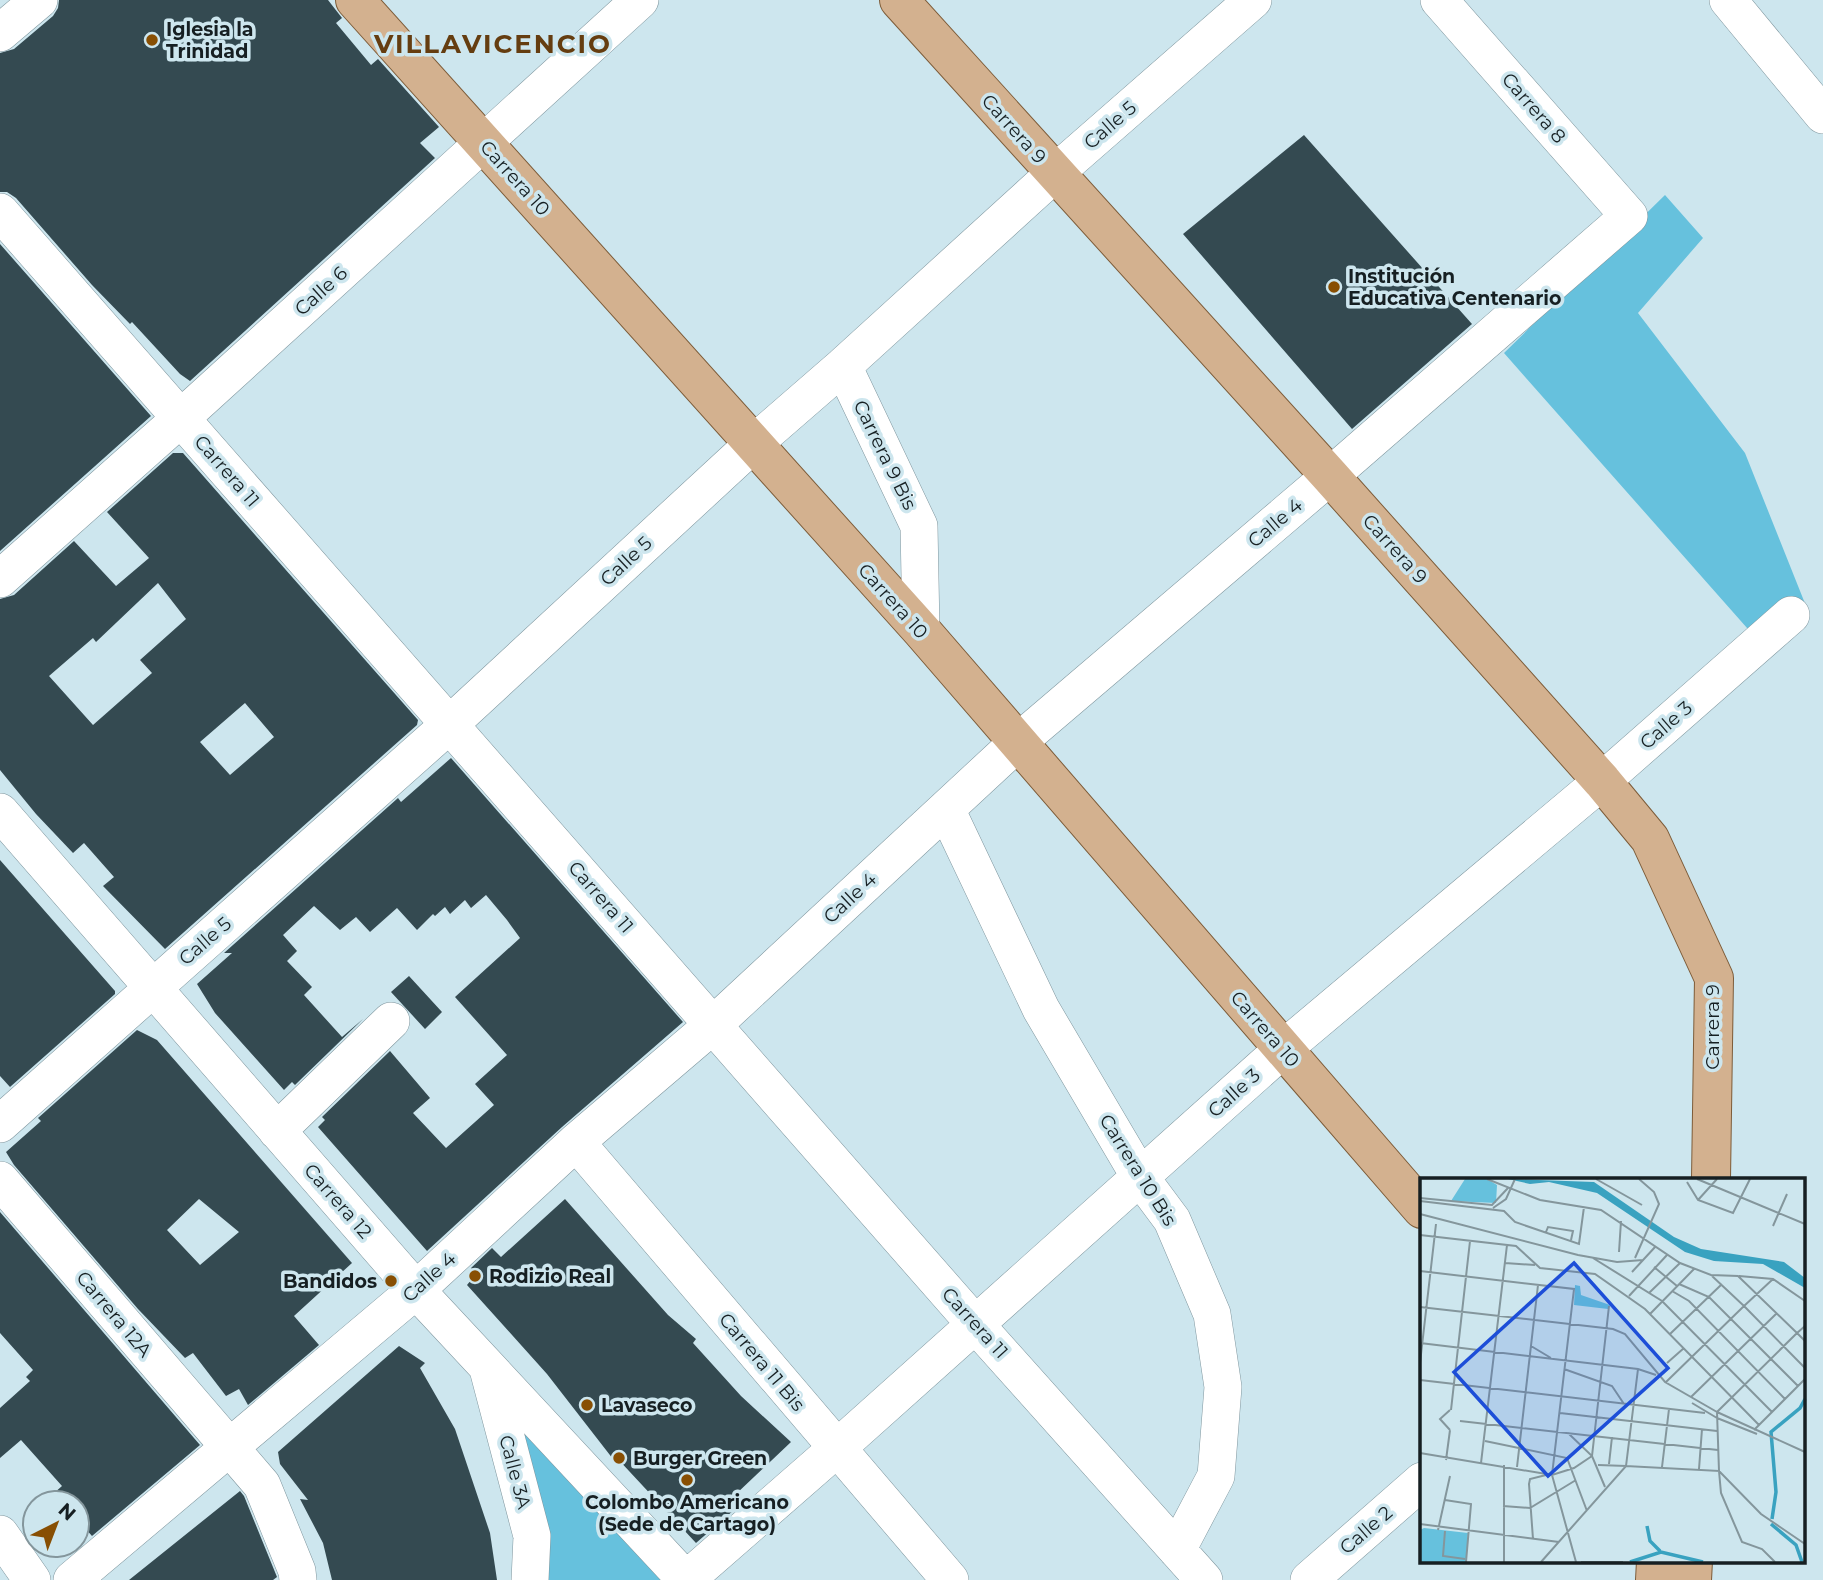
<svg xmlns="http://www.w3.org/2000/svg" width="1823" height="1580" font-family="Montserrat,sans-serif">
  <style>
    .green { fill: #66c1dd }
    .building { fill: #344a51; fill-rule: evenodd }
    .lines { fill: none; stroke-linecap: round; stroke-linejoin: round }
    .minor-casing { stroke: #7f969e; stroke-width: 38 }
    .major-casing { stroke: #7d5c39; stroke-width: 40 }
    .minor { stroke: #fff; stroke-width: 37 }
    .major { stroke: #d3b18f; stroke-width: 38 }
    .poi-dot { fill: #884f03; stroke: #cde6ee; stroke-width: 2.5 }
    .labels { text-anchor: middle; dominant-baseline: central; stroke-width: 7; stroke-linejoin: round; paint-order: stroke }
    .poi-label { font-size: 19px; font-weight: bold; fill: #161f22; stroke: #cde6ee; text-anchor: start }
    .street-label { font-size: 19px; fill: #161f22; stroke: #cde6ee }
    .district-label { font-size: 26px; font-weight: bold; letter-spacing: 2px; fill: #653d10; stroke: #cde6ee }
    .inset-river { fill: none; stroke: #39a2c0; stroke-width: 3.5 }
    .inset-road { fill: none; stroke: #84969c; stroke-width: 2 }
    .view { fill: #1d4ed8; fill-opacity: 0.15; stroke: #1d4ed8; stroke-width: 3.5 }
    .inset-edge { fill: none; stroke: #161f22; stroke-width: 3.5 }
  </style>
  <rect width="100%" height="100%" fill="#cde6ee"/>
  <path class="green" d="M1665,195L1703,238L1638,313L1745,453L1810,616L1755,637L1504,353Z
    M487,1365L686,1580H530Z"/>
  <path class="building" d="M59,0H328L342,18L336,23L371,65L378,59L439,127L420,143L435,158L190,381L180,374L132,322L130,324L92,285L16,198L7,192H0V53L14,49L53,16L58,8Z
    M1304,135L1472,324L1352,429L1183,234Z
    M0,244L151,416L0,551Z
    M173,453H183L418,720L417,725L165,949L103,886L114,877L84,843L73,853L36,814L0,770V599L14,595L74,541L116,586L149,558L107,512ZM158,583L186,619L140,660L152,673L93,725L49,676L93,638L96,642ZM245,703L274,737L230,775L200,742Z
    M451,758L683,1022L562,1127L427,1251L318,1127L325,1120L322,1117L390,1051L430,1098L413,1113L446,1148L494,1105L475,1084L507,1055L455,997L520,938L507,920L486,895L471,908L465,900L450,914L445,907L435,916L433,914L417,930L397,908L370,932L356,917L340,930L314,906L283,935L297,951L287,961L312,987L304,995L342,1037L363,1019L295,1085L292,1082L284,1090L215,1013L197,984L232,953H224L398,798L401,802Z
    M0,860L115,991V994L10,1087L0,1076Z
    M409,976L442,1012L425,1029L391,992Z
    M137,1030L157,1040L352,1263L294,1316L319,1345L248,1405L239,1389L226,1396L193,1353L185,1358L138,1309L14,1165L6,1152L41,1121L38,1118ZM199,1199L239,1232L200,1265L167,1230Z
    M565,1199L668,1315L696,1339L693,1343L741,1396L791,1442L735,1495L742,1503L696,1543L616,1457L613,1459L547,1374L467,1285L476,1274L471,1268L492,1248L501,1257Z
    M0,1212L200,1445L92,1536L77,1519V1503H43L62,1486L21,1440L0,1458V1408L30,1381L26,1377L33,1370L0,1333Z
    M399,1346L425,1363L420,1368L455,1429L490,1533L497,1580H332L323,1543L300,1499L308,1500L280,1464L278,1452Z
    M240,1491L244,1496L277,1577L273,1580H129Z"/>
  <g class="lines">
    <defs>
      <path id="minor" d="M1728,0L1823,115
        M0,33L39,0
        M0,212L975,1324L1204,1580
        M843,366L919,526L921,630
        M0,579L181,418L640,0
        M946,809L1041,1009L1140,1177L1172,1220L1212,1314L1223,1387L1216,1476L1177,1550
        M0,812L416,1290L686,1580
        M0,1124L450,724L752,445L843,366L1055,173L1253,0
        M277,1131L391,1021
        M576,1142L950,1580
        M0,1180L262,1485L297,1571L298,1580
        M488,1369L532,1536L530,1580
        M0,1534L32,1580
        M72,1580L416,1290L576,1142L713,1025L1018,742L1330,476L1629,216L1439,0
        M686,1580L836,1449L1283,1049L1602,781L1791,615
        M1309,1580L1422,1481"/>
      <path id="major" d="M355,0L921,630L1422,1209
        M899,0L1330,476L1602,781L1650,839L1714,978L1711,1179
        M1655,1580L1656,1561
        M1692,1580L1693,1561"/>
    </defs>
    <use href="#minor" class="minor-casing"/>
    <use href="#major" class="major-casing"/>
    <use href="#minor" class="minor"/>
    <use href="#major" class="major"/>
  </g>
  <g class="poi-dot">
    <circle cx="152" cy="40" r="7"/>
    <circle cx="1334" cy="287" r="7"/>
    <circle cx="475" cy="1276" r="7"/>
    <circle cx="391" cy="1281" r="7"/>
    <circle cx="587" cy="1405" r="7"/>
    <circle cx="619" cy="1458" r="7"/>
    <circle cx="687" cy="1480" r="7"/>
  </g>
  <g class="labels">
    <g class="poi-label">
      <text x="166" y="29">Iglesia la<tspan x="166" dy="22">Trinidad</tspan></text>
      <text x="1348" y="276">Institución<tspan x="1348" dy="22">Educativa Centenario</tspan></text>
      <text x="489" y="1276">Rodizio Real</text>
      <text x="377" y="1281" text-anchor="end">Bandidos</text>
      <text x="601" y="1405">Lavaseco</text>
      <text x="633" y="1458">Burger Green</text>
      <text x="687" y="1502" text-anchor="middle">Colombo Americano<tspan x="687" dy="22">(Sede de Cartago)</tspan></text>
    </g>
    <g class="street-label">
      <text transform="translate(1534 108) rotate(49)">Carrera 8</text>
      <text transform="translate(1110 125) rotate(-41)">Calle 5</text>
      <text transform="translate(1014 129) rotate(48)">Carrera 9</text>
      <text transform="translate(515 178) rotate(48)">Carrera 10</text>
      <text transform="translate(321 291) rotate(-42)">Calle 6</text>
      <text transform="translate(885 455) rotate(64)">Carrera 9 Bis</text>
      <text transform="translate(227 471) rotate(49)">Carrera 11</text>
      <text transform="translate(1275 523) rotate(-40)">Calle 4</text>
      <text transform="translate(1395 549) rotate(48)">Carrera 9</text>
      <text transform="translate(626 561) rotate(-43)">Calle 5</text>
      <text transform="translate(893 601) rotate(48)">Carrera 10</text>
      <text transform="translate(1666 725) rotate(-41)">Calle 3</text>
      <text transform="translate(601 897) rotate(49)">Carrera 11</text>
      <text transform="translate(850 898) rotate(-43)">Calle 4</text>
      <text transform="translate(205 941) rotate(-41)">Calle 5</text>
      <text transform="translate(1712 1027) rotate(-90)">Carrera 9</text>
      <text transform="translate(1265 1029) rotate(49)">Carrera 10</text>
      <text transform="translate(1234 1093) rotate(-42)">Calle 3</text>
      <text transform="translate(1138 1170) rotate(58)">Carrera 10 Bis</text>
      <text transform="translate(338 1201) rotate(49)">Carrera 12</text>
      <text transform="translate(429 1277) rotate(-42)">Calle 4</text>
      <text transform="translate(114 1314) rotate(50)">Carrera 12A</text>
      <text transform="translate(975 1323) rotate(48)">Carrera 11</text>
      <text transform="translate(762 1362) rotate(50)">Carrera 11 Bis</text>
      <text transform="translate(515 1472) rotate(75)">Calle 3A</text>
      <text transform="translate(1366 1530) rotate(-41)">Calle 2</text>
    </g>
    <g class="district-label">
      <text x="493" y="44">VILLAVICENCIO</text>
    </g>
  </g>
  <g transform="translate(1420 1178)">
    <rect width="385" height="385" fill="#cde6ee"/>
    <path d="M45,1H67L77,7L76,25L31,23ZM155,107L160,108L161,117L190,127L188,131L154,127ZM4,350L48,355L46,384H0V352Z" fill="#66c1dd"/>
    <path d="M88,1L174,4L254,59L281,71L364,84L385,100V110L343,86L294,83L265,74L177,15L129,4L110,6Z" fill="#39a2c0"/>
    <path class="inset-river" d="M352,341L356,314L351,254L380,230L385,221M351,346L376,367L382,384M227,348L230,363L240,373M210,384L241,374L283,384"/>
    <path class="inset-road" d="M67,1L120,22L181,32L260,85L291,97L318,98L377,155L297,234L299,293L206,288L121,384M176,1L222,27M277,1L385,46M267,4L278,22L313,35L330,1M0,20L72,27L88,10M278,22L297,1M0,23L84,33L95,44L159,66L164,29M73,30L86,21L95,1M0,36L158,77L197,84L223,82M353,48L367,16M126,54L128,49L153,53L151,62M0,57L96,68L120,90L175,96L225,131L339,247M199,74L201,43M173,80L242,123L352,234M215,80L239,26L234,14L219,1M85,85L115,87M234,89L257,108M0,93L154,111L132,297L156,384M212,94L236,68M319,98L353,101L385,123M353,101L324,128L385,190M259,106L289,119L378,208M252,113L269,123L365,221M229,115L260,85M209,118L247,77M0,129L193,151L205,156L245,204L297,234M230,136L274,91M385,148L377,155L385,163M250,156L302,106M0,165L218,191L236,197M111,168L131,180M0,185L16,46M247,185L264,170M144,191L192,208L204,226M0,202L285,235M245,205L324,128L292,98M271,219L357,135M272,225L297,240M31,232L50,63M297,234L385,274M140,235L297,253M297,240L337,256M40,243L298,272M30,252L20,241L30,232M334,252L385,201M148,255L172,278L185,309M65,263L147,280L167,333M0,275L132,297L154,290L172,278M172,278L189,128M26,282L30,252M61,285L87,67M189,286L192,259M84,287V384M178,287L206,288L218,191M97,289L118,107M242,289L249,231M279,291L282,251M299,293L301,315L322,364L342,371L355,384M299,293L341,336L385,366M25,322L51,326L46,384M83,328L110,330L156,302M0,346L139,364M18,352L30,298M25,353L23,378L45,381M113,361L109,306L110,301L130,296M161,384H203"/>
    <path class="view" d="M154,85L248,190L128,298L34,194Z"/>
    <rect width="385" height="385" class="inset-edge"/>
  </g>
  <g transform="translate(56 1524) rotate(42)"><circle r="33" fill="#cde6ee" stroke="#84969c" stroke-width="2"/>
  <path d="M0-5L12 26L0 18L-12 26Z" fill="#884f03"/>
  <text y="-10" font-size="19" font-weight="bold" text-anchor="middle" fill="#161f22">N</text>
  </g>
</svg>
